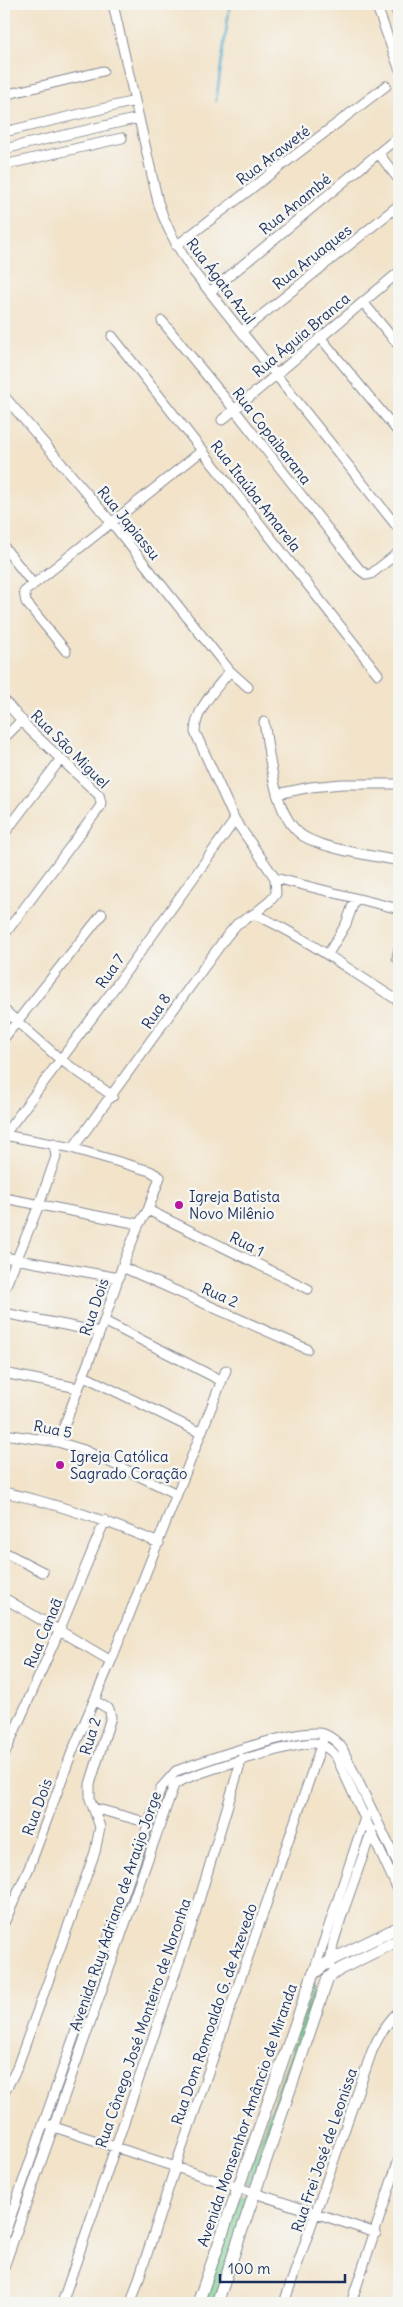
<svg xmlns="http://www.w3.org/2000/svg" width="403" height="2307" font-family="Delius,sans-serif">
  <style>
    .green { fill: #80d294; stroke: #4e8079 }
    .lines { fill: none; stroke-linecap: round; stroke-linejoin: round }
    .stream { stroke: #50acce; stroke-width: 2.5 }
    .minor-casing { stroke: #868994; stroke-width: 11 }
    .tertiary-casing { stroke: #868994; stroke-width: 13 }
    .minor { stroke: #fff; stroke-width: 9 }
    .tertiary { stroke: #fff; stroke-width: 11 }
    .poi-dot { fill: #b5179e; stroke: #f6f6f2; stroke-width: 2 }
    .labels { text-anchor: middle; dominant-baseline: central; stroke-width: 5; stroke-linejoin: round; paint-order: stroke }
    .street-label { font-size: 15px; fill: #1b2f5e; stroke: #f6f6f2 }
    .poi-label { font-size: 15px; fill: #1b2f5e; stroke: #f6f6f2; text-anchor: start }
  </style>
  <rect width="100%" height="100%" fill="#f6f6f2"/>
  <filter id="ink" filterUnits="userSpaceOnUse"><feTurbulence type="fractalNoise" baseFrequency=".02" numOctaves="2"/><feDisplacementMap in="SourceGraphic" scale="10" xChannelSelector="R" yChannelSelector="G"/><feConvolveMatrix kernelMatrix="1 2 1 2 8 2 1 2 1" color-interpolation-filters="sRGB"/></filter>
  <filter id="wash" filterUnits="userSpaceOnUse"><feTurbulence type="fractalNoise" baseFrequency=".0096" numOctaves="4" result="noise"/><feDisplacementMap in="SourceGraphic" scale="20" xChannelSelector="R" yChannelSelector="G"/><feGaussianBlur stdDeviation="1.12" result="paint"/><feColorMatrix in="noise" values="0 0 0 0 0 0 0 0 0 0 0 0 0 0 0 0 0 1.4 0 .05"/><feComposite in="paint" operator="in"/></filter>
  <g filter="url(#wash)">
    <rect width="100%" height="100%" fill="#f2e3c9"/>
    <path class="green" d="M315,1984L318,1989L253,2181L247,2184L245,2183Z
      M244,2194L247,2196L248,2201L214,2303H204L239,2197Z"/>
    <g class="lines">
      <path class="stream" d="M216,101L230,4"/>
    </g>
  </g>
  <g filter="url(#ink)">
    <g class="lines">
      <defs>
        <path id="minor" d="M113,4L158,202C166,228 178,249 193,271L399,529
          M376,4L399,68
          M394,4L399,18
          M4,95L103,71
          M4,132L135,101
          M4,149L139,118
          M379,154L399,180
          M4,165L122,138
          M176,246L386,86
          M211,291L397,138
          M363,302L399,346
          M162,321L234,409L359,569L367,575L371,574L399,552
          M242,331L399,205
          M112,336L378,674
          M320,337L399,433
          M4,396L112,523L230,671L248,687
          M222,420L399,272
          M4,547L33,584
          M66,651L26,602L24,592L203,450
          M230,671C217,688 195,709 195,732L235,820L275,878L276,894L270,901L254,914
          M4,700L29,729L99,795L101,803L100,807L4,935
          M264,722C270,755 273,816 303,836C323,849 374,856 399,861
          M4,738L22,720
          M277,794L311,787L342,784H399
          M4,834L60,760
          M275,878L399,909
          M328,954L346,924L355,899
          M397,958L399,948
          M4,1010L61,1060L113,1096
          M4,1038L102,914
          M73,1148L226,937L237,924L254,914C306,937 351,972 399,1001
          M4,1198L139,1224
          M148,1210L308,1289
          M4,1257L119,1278
          M122,1267L307,1349
          M4,1290L39,1205L56,1157L54,1143
          M4,1313L100,1332
          M104,1321L222,1381
          M4,1373L78,1388
          M84,1376L201,1433
          M4,1434L58,1442L84,1450L177,1494
          M58,1442L104,1321L122,1267L139,1224L148,1210L160,1177L150,1171L68,1147L4,1135L110,994L235,820
          M4,1492C58,1504 108,1521 159,1543
          M4,1552L43,1572
          M4,1598L111,1661
          M4,1755L60,1629L105,1520
          M94,1808L138,1820
          M4,1923L29,1868L72,1752L111,1661L226,1370
          M330,1965L333,1944L342,1915L372,1830
          M313,1974L366,1815
          M4,2093L16,2070L95,1852L100,1827L90,1799V1784L111,1717L109,1709L95,1701
          M48,2125L376,2233
          M4,2236L161,1788L176,1771C203,1761 300,1727 324,1734C332,1737 337,1742 342,1748L399,1866
          M4,2267L174,1785C188,1774 294,1743 314,1743C324,1744 330,1749 336,1756L399,1892
          M62,2303L191,1927L242,1758
          M131,2303L176,2165L323,1740
          M284,2303L372,2051C379,2035 386,2023 399,2011
          M351,2303L399,2159"/>
        <path id="tertiary" d="M198,2303L313,1974L331,1960L399,1927
          M217,2303L328,1978L340,1969L399,1940"/>
      </defs>
      <use href="#minor" class="minor-casing"/>
      <use href="#tertiary" class="tertiary-casing"/>
      <use href="#minor" class="minor"/>
      <use href="#tertiary" class="tertiary"/>
    </g>
  </g>
  <g class="poi-dot">
    <circle cx="179" cy="1205" r="5"/>
    <circle cx="60" cy="1465" r="5"/>
  </g>
  <g class="labels">
    <g class="street-label">
      <text transform="translate(273 155) rotate(-37)">Rua Araweté</text>
      <text transform="translate(295 204) rotate(-39)">Rua Anambé</text>
      <text transform="translate(312 257) rotate(-38)">Rua Aruaques</text>
      <text transform="translate(221 281) rotate(53)">Rua Ágata Azul</text>
      <text transform="translate(301 335) rotate(-40)">Rua Águia Branca</text>
      <text transform="translate(272 436) rotate(52)">Rua Copaibarana</text>
      <text transform="translate(256 496) rotate(52)">Rua Itaúba Amarela</text>
      <text transform="translate(129 523) rotate(51)">Rua Japiassu</text>
      <text transform="translate(70 749) rotate(45)">Rua São Miguel</text>
      <text transform="translate(110 971) rotate(-55)">Rua 7</text>
      <text transform="translate(156 1011) rotate(-56)">Rua 8</text>
      <text transform="translate(247 1244) rotate(27)">Rua 1</text>
      <text transform="translate(220 1295) rotate(24)">Rua 2</text>
      <text transform="translate(94 1307) rotate(-71)">Rua Dois</text>
      <text transform="translate(53 1429) rotate(11)">Rua 5</text>
      <text transform="translate(43 1633) rotate(-67)">Rua Canaã</text>
      <text transform="translate(90 1736) rotate(-73)">Rua 2</text>
      <text transform="translate(37 1807) rotate(-70)">Rua Dois</text>
      <text transform="translate(115 1911) rotate(-71)">Avenida Ruy Adriano de Araújo Jorge</text>
      <text transform="translate(214 2014) rotate(-71)">Rua Dom Romoaldo G. de Azevedo</text>
      <text transform="translate(143 2023) rotate(-71)">Rua Cônego José Monteiro de Noronha</text>
      <text transform="translate(247 2115) rotate(-71)">Avenida Monsenhor Amâncio de Miranda</text>
      <text transform="translate(324 2150) rotate(-71)">Rua Frei José de Leonissa</text>
    </g>
    <g class="poi-label">
      <text x="189" y="1196">Igreja Batista<tspan x="189" dy="17">Novo Milênio</tspan></text>
      <text x="70" y="1456">Igreja Católica<tspan x="70" dy="17">Sagrado Coração</tspan></text>
    </g>
  </g>
  <rect width="403" height="2307" fill="none" stroke="#f6f6f2" stroke-width="20"/>
  <path d="M220 2274v8h125v-8" fill="none" stroke="#1b2f5e" stroke-width="2.5"/>
  <text x="228" y="2274" font-size="15" fill="#1b2f5e" stroke="#f6f6f2" stroke-width="4" paint-order="stroke">100 m</text>
</svg>
